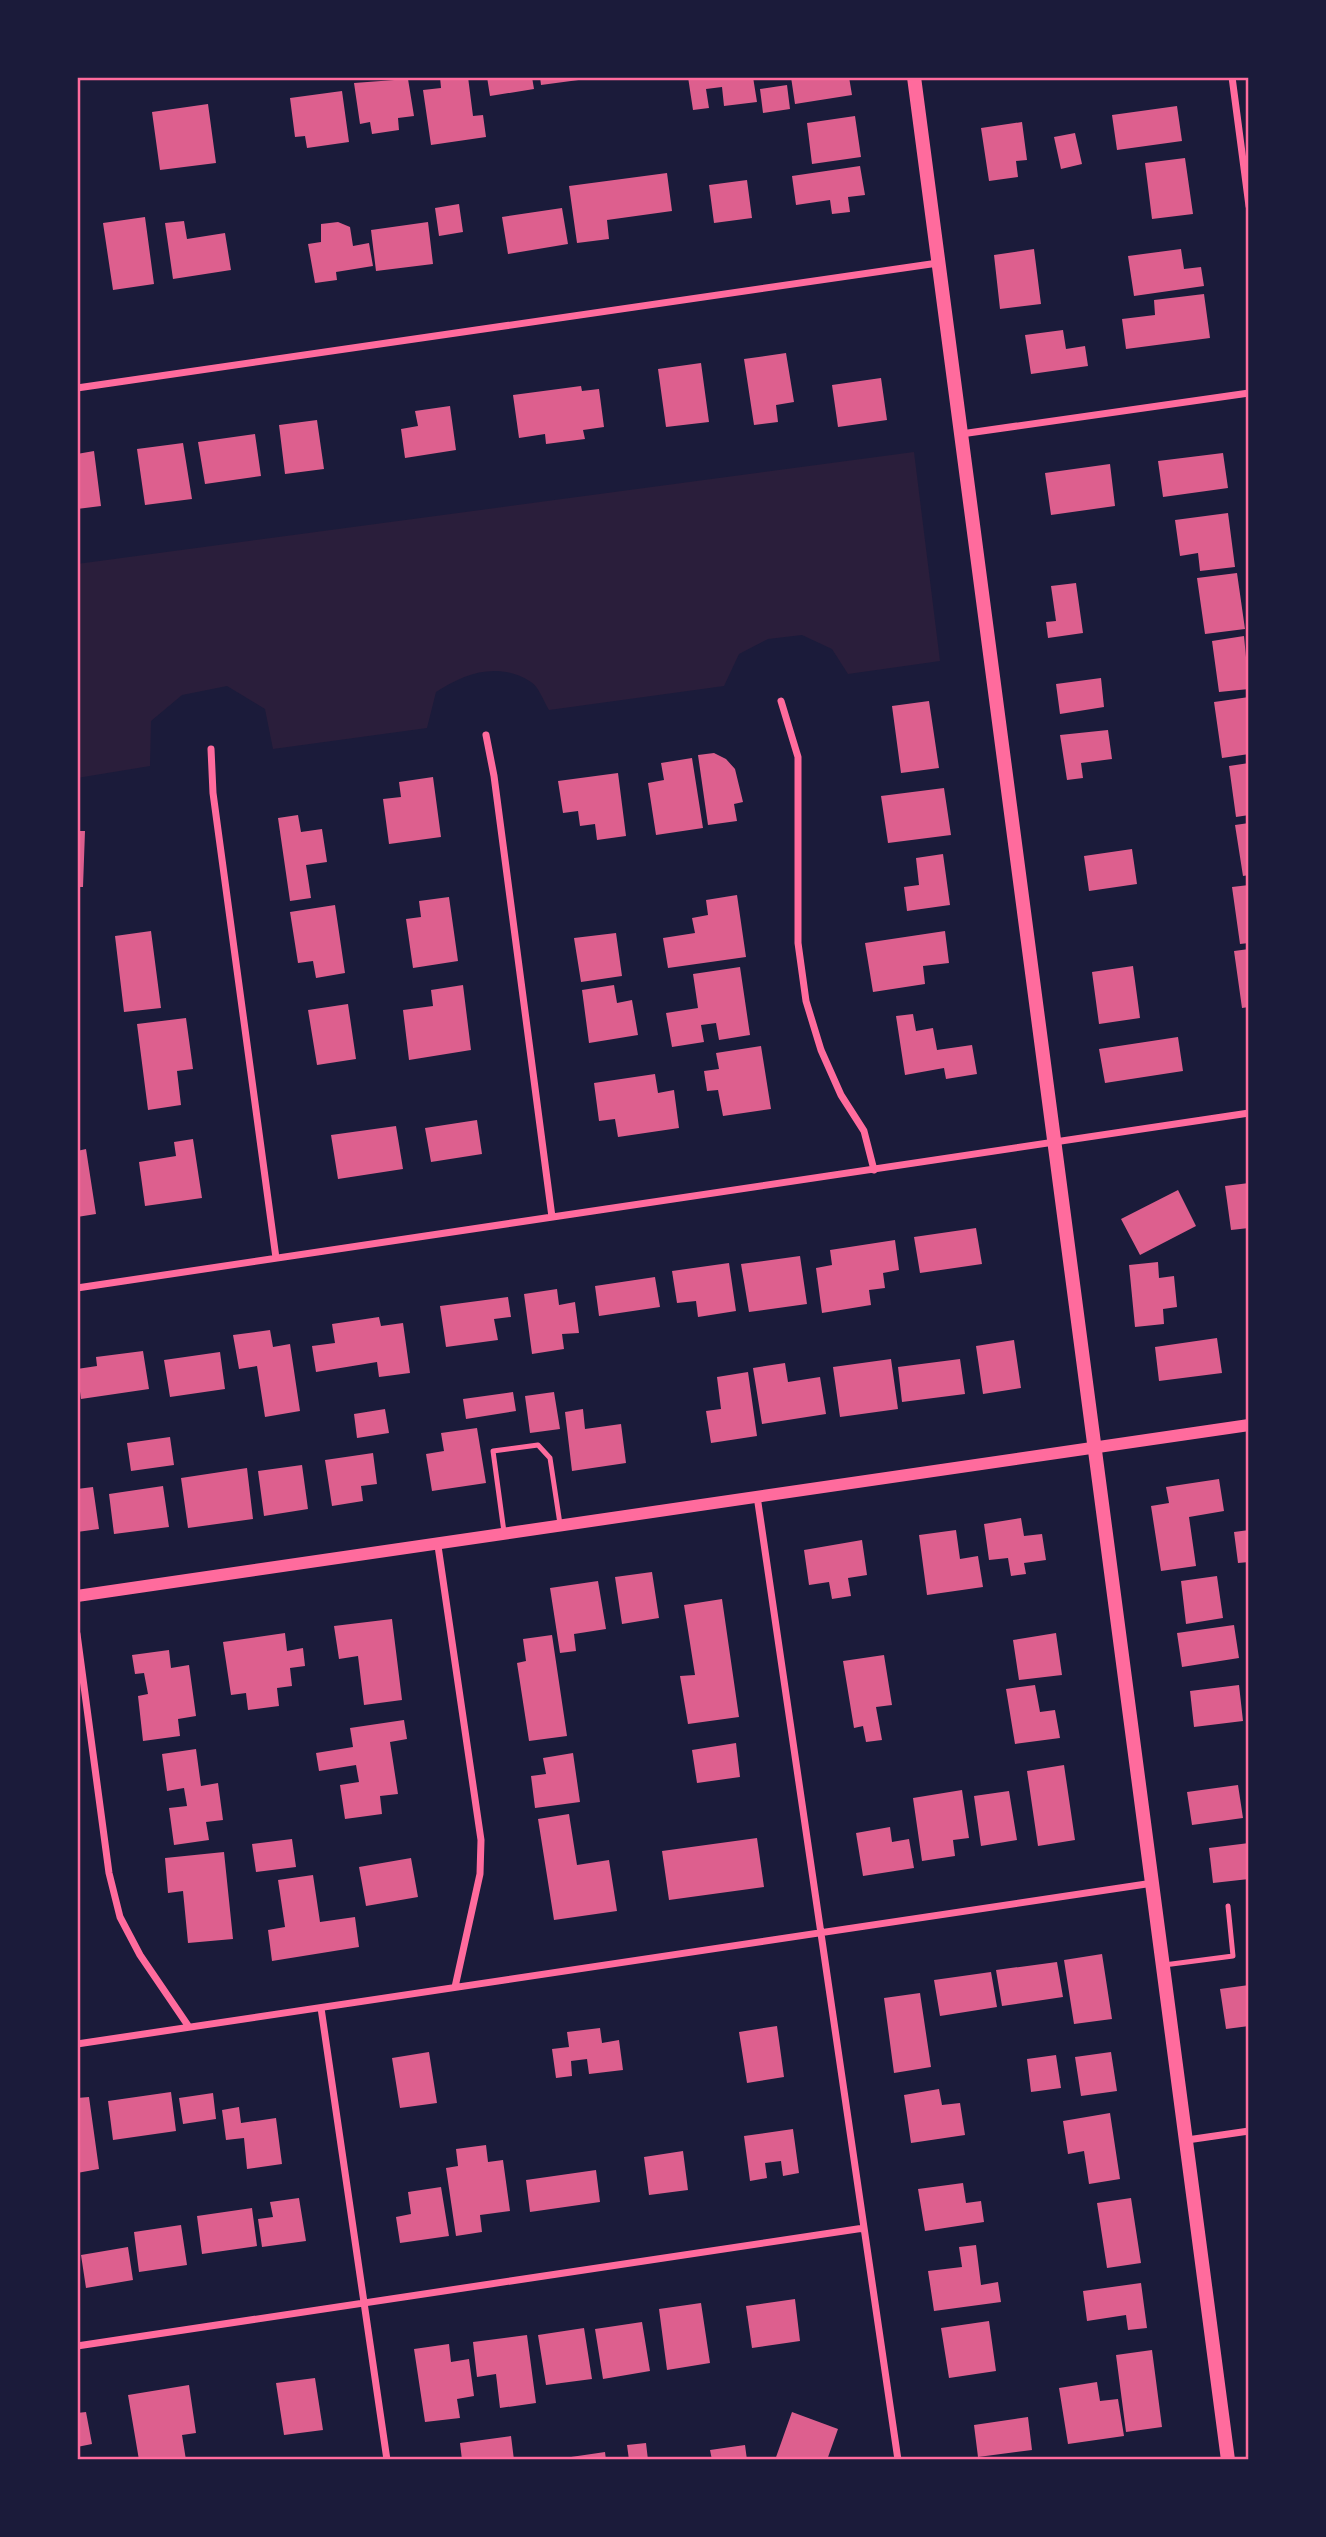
<svg xmlns="http://www.w3.org/2000/svg" width="1326" height="2537" font-family="'Roboto Condensed',sans-serif">
  <style>
    .green { fill: #2a1e3b }
    .building { fill: #dd5f8e }
    .lines { fill: none; stroke-linecap: round; stroke-linejoin: round }
    .service { stroke: #ff6b9d; stroke-width: 5 }
    .minor { stroke: #ff6b9d; stroke-width: 7 }
    .tertiary { stroke: #ff6b9d; stroke-width: 12 }
    .secondary { stroke: #ff6b9d; stroke-width: 14 }
    .neatline { fill: none; stroke: #ff6b9d; stroke-width: 2.5 }
  </style>
  <rect width="100%" height="100%" fill="#1b1b3a"/>
  <path class="green" d="M914,452L940,661L848,674L832,649L802,635L768,639L739,654L724,686L549,710C544,702 539,687 531,682C498,661 465,673 436,692L427,728L273,749L265,709L227,686L182,695L151,721L150,766L77,778V564Z"/>
  <path class="building" d="M440,77H468L473,116L483,115L486,137L431,145L423,90L441,88Z
    M487,77H532L534,89L490,96Z
    M540,77H586V79L541,85Z
    M688,77H753L757,102L724,106L722,87L706,89L709,108L693,110Z
    M791,77H849L852,95L795,104Z
    M408,79L414,116L398,118L399,130L372,134L370,122L360,124L354,83Z
    M787,85L790,109L763,113L760,89Z
    M342,91L349,142L307,148L305,136L295,137L290,98Z
    M208,104L216,163L160,170L152,112Z
    M1177,106L1182,141L1117,150L1112,115Z
    M855,116L861,157L812,164L807,123Z
    M1022,122L1027,160L1016,161L1018,177L989,181L981,128Z
    M1075,133L1082,164L1061,169L1054,137Z
    M1185,158L1193,214L1152,219L1145,163Z
    M860,166L865,195L848,197L850,212L832,214L830,200L796,205L792,176Z
    M667,173L672,211L607,220L609,239L577,243L569,186Z
    M747,180L752,218L714,223L709,185Z
    M459,204L463,232L439,236L435,208Z
    M562,208L568,244L508,254L502,217Z
    M145,217L154,284L113,290L103,223Z
    M184,221L187,239L225,233L231,270L173,279L165,223Z
    M338,222L350,227L353,246L369,243L373,266L336,272L337,280L315,283L308,244L321,242V224Z
    M428,222L433,264L376,271L371,230Z
    M1034,249L1041,304L1000,309L994,255Z
    M1181,249L1184,269L1201,267L1204,286L1134,296L1128,256Z
    M1204,294L1210,338L1126,349L1122,319L1155,315L1154,300Z
    M1063,330L1066,349L1085,346L1088,366L1031,374L1025,335Z
    M786,353L794,402L776,405L778,422L754,425L744,359Z
    M701,363L709,422L666,427L658,369Z
    M881,378L887,420L838,427L832,385Z
    M581,386L582,391L599,389L604,427L583,430L585,439L546,444L545,434L519,438L513,395Z
    M450,406L456,450L405,458L401,429L418,426L415,411Z
    M317,420L324,469L285,474L279,425Z
    M255,434L261,476L205,484L198,442Z
    M183,443L192,499L145,505L137,449Z
    M94,451L101,506L77,509V454Z
    M1223,453L1228,488L1163,497L1158,461Z
    M1110,464L1115,506L1051,515L1045,473Z
    M1228,513L1235,567L1200,571L1198,553L1180,556L1175,520Z
    M1237,573L1245,629L1205,634L1197,578Z
    M1076,583L1083,633L1048,638L1046,622L1056,621L1051,586Z
    M1244,636L1249,689L1219,692L1212,641Z
    M1101,678L1104,707L1060,714L1056,684Z
    M1249,697V754L1222,758L1214,702Z
    M929,701L939,768L901,773L892,706Z
    M1108,730L1112,759L1081,763L1083,778L1067,780L1060,735Z
    M714,753L726,759L735,769L743,802L734,804L737,821L708,825L698,755Z
    M692,758L703,828L656,835L648,783L664,780L661,763Z
    M1249,763V815L1236,817L1229,766Z
    M618,773L626,836L597,840L595,824L580,826L578,811L563,813L558,781Z
    M433,777L441,837L389,844L383,799L401,797L399,782Z
    M944,788L951,835L888,843L881,796Z
    M298,815L301,832L322,829L327,862L306,865L311,898L290,901L278,818Z
    M1249,823V875L1243,876L1235,825Z
    M77,831H85L83,887H77Z
    M1132,849L1137,884L1089,891L1084,856Z
    M943,854L950,905L907,911L904,887L919,885L916,858Z
    M1249,885V943L1240,944L1232,887Z
    M737,895L746,957L668,968L663,938L695,933L692,918L708,915L706,900Z
    M449,897L458,961L413,968L406,919L421,917L419,901Z
    M335,905L345,973L316,978L313,961L298,963L290,912Z
    M151,931L161,1008L124,1012L115,936Z
    M945,931L949,963L923,966L925,984L873,992L865,943Z
    M616,933L622,976L581,982L574,938Z
    M1249,949V1007L1242,1008L1234,951Z
    M1133,966L1140,1018L1099,1024L1092,972Z
    M740,967L750,1035L719,1040L716,1023L701,1025L704,1042L672,1047L666,1013L698,1008L693,974Z
    M463,985L471,1050L409,1060L403,1010L433,1006L431,990Z
    M614,985L617,1003L632,1000L638,1035L589,1043L582,990Z
    M348,1004L356,1059L317,1065L308,1010Z
    M913,1014L916,1031L933,1028L937,1050L972,1045L977,1074L946,1079L944,1068L905,1075L896,1016Z
    M186,1018L193,1069L177,1071L181,1105L148,1110L137,1024Z
    M1178,1037L1183,1071L1105,1083L1099,1049Z
    M761,1046L771,1109L723,1116L718,1090L707,1091L704,1071L719,1069L716,1053Z
    M655,1074L658,1093L674,1090L679,1128L618,1137L615,1119L599,1121L594,1083Z
    M477,1120L482,1154L431,1162L425,1128Z
    M396,1126L403,1169L338,1179L331,1135Z
    M193,1139L202,1198L145,1206L139,1162L176,1156L174,1142Z
    M86,1149L96,1214L77,1217V1151Z
    M1249,1183V1228L1231,1230L1225,1186Z
    M1178,1190L1196,1226L1140,1255L1121,1219Z
    M976,1228L982,1264L920,1273L914,1237Z
    M895,1240L899,1270L883,1273L885,1288L869,1290L871,1305L822,1313L816,1268L832,1265L830,1250Z
    M800,1256L807,1304L749,1312L741,1264Z
    M1158,1262L1159,1278L1174,1276L1177,1307L1163,1309L1164,1324L1135,1327L1129,1265Z
    M729,1263L736,1311L698,1317L696,1301L677,1303L672,1271Z
    M655,1277L660,1307L599,1316L595,1286Z
    M557,1289L559,1305L575,1302L579,1333L562,1334L564,1349L532,1354L524,1294Z
    M508,1297L511,1317L494,1319L498,1340L446,1347L440,1306Z
    M379,1317L381,1326L403,1323L410,1373L379,1377L377,1362L316,1372L312,1346L335,1343L332,1324Z
    M270,1330L273,1347L290,1344L300,1411L265,1417L257,1366L239,1369L233,1335Z
    M1217,1338L1222,1373L1159,1381L1155,1347Z
    M1014,1340L1021,1388L983,1394L976,1346Z
    M143,1351L149,1389L81,1399L77,1369L97,1366L96,1357Z
    M220,1352L225,1389L170,1397L164,1360Z
    M891,1359L898,1409L840,1417L833,1367Z
    M960,1359L965,1394L902,1402L898,1367Z
    M785,1363L788,1382L820,1377L826,1414L762,1424L753,1368Z
    M748,1372L757,1436L711,1443L706,1411L721,1409L717,1377Z
    M513,1392L516,1411L466,1419L463,1399Z
    M554,1392L560,1429L530,1433L525,1396Z
    M385,1409L389,1433L357,1438L354,1414Z
    M583,1409L585,1429L621,1424L626,1463L572,1471L565,1412Z
    M477,1428L486,1483L432,1491L426,1454L444,1451L441,1433Z
    M170,1437L174,1465L131,1471L127,1443Z
    M373,1453L377,1484L361,1486L363,1501L332,1506L325,1460Z
    M302,1465L308,1509L264,1516L258,1471Z
    M247,1468L253,1519L188,1528L181,1478Z
    M1219,1479L1224,1511L1189,1517L1196,1566L1161,1571L1151,1506L1169,1503L1166,1487Z
    M163,1486L169,1527L114,1534L109,1494Z
    M93,1487L99,1529L77,1532V1489Z
    M1021,1518L1024,1536L1042,1534L1046,1560L1024,1563L1026,1574L1011,1576L1008,1558L989,1560L984,1524Z
    M956,1530L960,1559L978,1556L983,1587L927,1595L919,1535Z
    M1249,1530V1562L1238,1563L1234,1532Z
    M862,1540L867,1575L848,1578L851,1596L832,1599L829,1582L809,1585L804,1550Z
    M652,1572L659,1618L622,1624L615,1577Z
    M1217,1576L1223,1618L1186,1624L1181,1581Z
    M598,1581L606,1629L574,1634L576,1651L560,1653L550,1588Z
    M722,1599L739,1717L688,1724L680,1676L695,1675L684,1605Z
    M392,1619L402,1700L364,1705L358,1656L339,1659L334,1626Z
    M1234,1625L1239,1658L1182,1667L1177,1633Z
    M285,1633L287,1651L303,1648L305,1666L290,1668L292,1686L277,1688L279,1706L248,1710L246,1693L231,1695L223,1642Z
    M1056,1633L1062,1675L1019,1680L1013,1640Z
    M552,1635L567,1736L529,1741L517,1663L526,1661L523,1639Z
    M169,1650L171,1668L189,1665L196,1716L178,1719L180,1736L143,1741L138,1696L148,1694L144,1673L135,1674L132,1655Z
    M884,1655L892,1705L876,1707L882,1740L866,1742L863,1726L854,1728L843,1661Z
    M1035,1685L1040,1712L1055,1710L1060,1738L1015,1744L1006,1689Z
    M1239,1685L1243,1721L1194,1727L1190,1691Z
    M404,1720L407,1739L390,1742L398,1794L380,1796L382,1814L345,1819L340,1785L359,1782L356,1765L319,1771L316,1753L353,1747L350,1728Z
    M736,1743L740,1777L697,1783L692,1750Z
    M196,1749L201,1786L218,1783L223,1820L206,1822L209,1840L174,1845L169,1808L187,1806L184,1788L167,1791L162,1754Z
    M573,1753L580,1802L535,1808L531,1776L546,1774L543,1758Z
    M1064,1765L1075,1840L1038,1846L1027,1771Z
    M1238,1785L1243,1818L1192,1825L1187,1792Z
    M962,1790L969,1838L953,1840L955,1856L922,1861L913,1798Z
    M1009,1791L1017,1840L981,1846L974,1796Z
    M569,1814L577,1865L609,1860L617,1911L554,1920L538,1819Z
    M890,1827L892,1842L909,1839L914,1868L863,1876L856,1833Z
    M757,1838L764,1887L669,1900L662,1851Z
    M292,1839L296,1867L256,1872L252,1844Z
    M1249,1843V1879L1213,1883L1209,1848Z
    M224,1852L233,1939L188,1943L183,1891L168,1893L165,1858Z
    M411,1858L418,1897L366,1906L359,1867Z
    M313,1875L320,1922L355,1917L359,1947L272,1961L268,1930L285,1927L278,1880Z
    M1102,1954L1112,2019L1074,2024L1064,1960Z
    M1057,1962L1063,1997L1002,2006L996,1970Z
    M991,1972L997,2007L940,2016L934,1980Z
    M1249,1985V2026L1226,2029L1220,1989Z
    M920,1993L931,2067L894,2073L884,1998Z
    M777,2026L784,2077L747,2083L739,2032Z
    M600,2028L602,2043L619,2040L623,2070L589,2074L587,2059L571,2061L572,2076L556,2078L552,2049L569,2047L567,2032Z
    M429,2052L437,2103L400,2108L392,2058Z
    M1111,2052L1117,2091L1081,2096L1075,2057Z
    M1056,2055L1061,2088L1031,2092L1027,2059Z
    M939,2089L942,2105L960,2103L965,2135L911,2143L904,2095Z
    M171,2092L176,2131L113,2140L108,2101Z
    M213,2093L216,2119L183,2124L179,2098Z
    M89,2097L99,2169L77,2173V2098Z
    M239,2107L241,2123L276,2118L282,2164L247,2169L244,2138L226,2140L222,2110Z
    M1110,2113L1120,2179L1089,2184L1084,2151L1068,2154L1063,2121Z
    M793,2129L799,2173L783,2176L781,2161L765,2163L767,2178L750,2181L744,2136Z
    M486,2145L488,2162L503,2160L510,2211L480,2215L482,2232L456,2236L446,2168L458,2166L456,2149Z
    M683,2151L688,2190L649,2195L644,2157Z
    M596,2170L600,2202L530,2212L526,2180Z
    M963,2183L966,2203L981,2201L984,2222L925,2231L918,2189Z
    M441,2187L449,2236L400,2243L396,2217L411,2214L408,2192Z
    M299,2198L306,2241L262,2247L258,2219L273,2217L270,2202Z
    M1131,2198L1141,2263L1107,2268L1097,2203Z
    M252,2208L257,2246L202,2254L197,2216Z
    M181,2225L187,2265L139,2272L134,2232Z
    M976,2245L981,2285L998,2282L1001,2302L934,2311L928,2271L962,2267L959,2247Z
    M128,2247L133,2280L86,2288L81,2255Z
    M1141,2283L1147,2328L1128,2330L1126,2315L1087,2321L1083,2291Z
    M795,2299L800,2341L752,2348L746,2306Z
    M701,2303L710,2363L667,2370L659,2309Z
    M989,2321L996,2371L949,2378L941,2328Z
    M642,2322L650,2371L603,2379L595,2329Z
    M584,2328L592,2379L546,2385L538,2335Z
    M527,2335L536,2403L500,2408L496,2374L477,2377L473,2342Z
    M449,2344L451,2362L469,2359L474,2396L457,2399L460,2418L425,2422L414,2349Z
    M1152,2350L1162,2427L1126,2432L1116,2355Z
    M315,2378L323,2430L284,2435L276,2383Z
    M1097,2382L1100,2401L1118,2399L1124,2436L1068,2444L1059,2388Z
    M189,2385L196,2433L182,2435L186,2460H139L128,2395Z
    M86,2412L92,2444L77,2447V2413Z
    M792,2412L838,2429L827,2460H775Z
    M1028,2417L1032,2450L978,2457L974,2425Z
    M511,2436L514,2460H462L460,2443Z
    M646,2443L648,2460H629L627,2445Z
    M745,2445L747,2460H712L710,2450Z
    M605,2452L606,2460H571V2457Z"/>
  <g class="lines">
    <path class="service" d="M504,1532L493,1451L538,1445L550,1458L560,1524
      M1164,1965L1233,1956L1228,1906"/>
    <path class="minor" d="M1232,77L1249,206
      M77,388L938,263
      M961,434L1249,393
      M781,701L798,757V943L806,1001L821,1050L841,1095L864,1131L874,1170
      M486,735L494,776L552,1217
      M211,749L213,793L276,1258
      M77,1288L1249,1113
      M757,1496L898,2460
      M438,1546L481,1840L480,1874L455,1987
      M77,1634L109,1873L120,1917L140,1955L189,2027
      M321,2008L387,2460
      M77,2044L1153,1883
      M1187,2140L1249,2131
      M77,2346L864,2228"/>
    <path class="tertiary" d="M77,1596L1249,1425"/>
    <path class="secondary" d="M914,77L1228,2460"/>
  </g>
  <rect width="1326" height="2537" fill="none" stroke="#1b1b3a" stroke-width="158"/>
  <rect x="79" y="79" width="1168" height="2379" class="neatline"/>
</svg>
